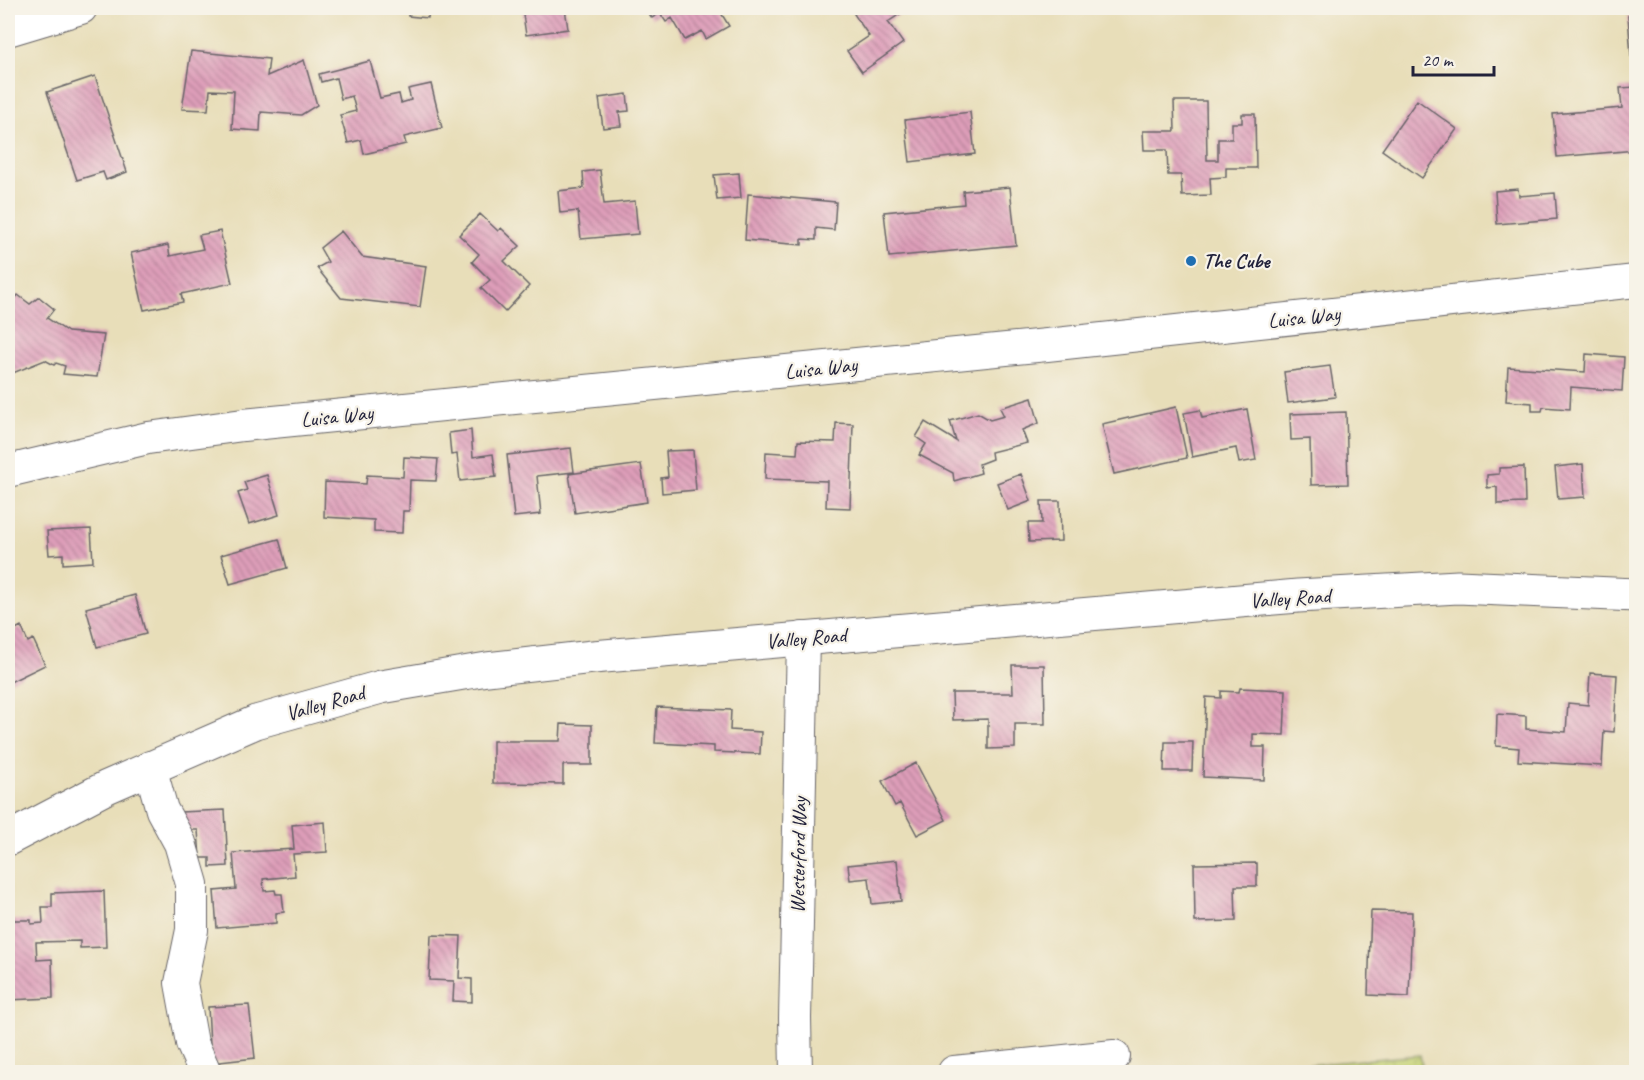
<svg xmlns="http://www.w3.org/2000/svg" width="1644" height="1080" font-family="Caveat,sans-serif">
  <style>
    .park { fill: url(#park-crowns); stroke: #737a56; stroke-width: 1.5 }
    .building { fill: url(#building-back-hatch) }
    .lines { fill: none; stroke-linecap: round; stroke-linejoin: round }
    .minor-casing { stroke: #676467; stroke-width: 34 }
    .tertiary-casing { stroke: #676467; stroke-width: 35 }
    .minor { stroke: #fff; stroke-width: 32 }
    .tertiary { stroke: #fff; stroke-width: 33 }
    .poi-dot { fill: #1f6fb2; stroke: #f7f3e8; stroke-width: 2 }
    .labels { text-anchor: middle; dominant-baseline: central; stroke-width: 4.5; stroke-linejoin: round; paint-order: stroke }
    .poi-label { font-size: 21px; font-weight: bold; fill: #22223b; stroke: #f7f3e8; text-anchor: start }
    .street-label { font-size: 21px; fill: #22223b; stroke: #f7f3e8 }
  </style>
  <defs>
    <pattern id="park-crowns" width="20" height="18" patternUnits="userSpaceOnUse" patternTransform="scale(1.5)"><rect width="20" height="18" fill="#c4d172"/><path d="M2 6a3 3 0 1 1 6 0M12 15a3 3 0 1 1 6 0" fill="none" stroke="#a8b364"/></pattern>
    <pattern id="building-back-hatch" width="6" height="6" patternUnits="userSpaceOnUse" patternTransform="scale(1.5)"><rect width="6" height="6" fill="#de9eb9"/><path d="M-1 5l2 2M0 0l6 6M5-1l2 2" fill="none" stroke="#b48098"/></pattern>
  </defs>
  <rect width="100%" height="100%" fill="#f7f3e8"/>
  <filter id="ink" filterUnits="userSpaceOnUse"><feTurbulence type="fractalNoise" baseFrequency=".0167" numOctaves="2"/><feDisplacementMap in="SourceGraphic" scale="12" xChannelSelector="R" yChannelSelector="G"/><feConvolveMatrix kernelMatrix="1 2 1 2 8 2 1 2 1" color-interpolation-filters="sRGB"/></filter>
  <filter id="wash" filterUnits="userSpaceOnUse"><feTurbulence type="fractalNoise" baseFrequency=".008" numOctaves="4" result="noise"/><feDisplacementMap in="SourceGraphic" scale="24" xChannelSelector="R" yChannelSelector="G"/><feGaussianBlur stdDeviation="1.35" result="paint"/><feColorMatrix in="noise" values="0 0 0 0 0 0 0 0 0 0 0 0 0 0 0 0 0 1.4 0 .05"/><feComposite in="paint" operator="in"/></filter>
  <g filter="url(#wash)">
    <rect width="100%" height="100%" fill="#e8deb9"/>
    <path class="park" d="M1420,1055L1423,1072H1227Z"/>
    <g id="blocks">
      <path class="building" d="M408,8H429L428,18L408,16Z
        M522,8H565L568,29L526,35Z
        M645,8H718L729,26L706,39L702,31L685,40L672,18L666,22L660,13L652,18Z
        M863,8H909L888,22L903,43L862,72L847,51L869,36L854,14Z
        M1636,15V55L1631,56L1628,16Z
        M191,51L269,59L267,76L304,60L317,105L301,115L261,112L260,131L232,129L234,91L210,90L208,110L182,109Z
        M370,61L380,98L399,94L401,103L411,100L408,89L431,84L442,128L404,137L406,144L364,154L361,140L348,143L340,115L356,111L352,96L341,99L336,78L321,82L319,74Z
        M95,76L127,172L106,180L103,172L77,180L47,92Z
        M1636,87V150L1557,157L1553,114L1622,108L1620,88Z
        M627,94L629,111L619,112L621,126L603,128L599,98Z
        M1417,100L1457,129L1422,178L1382,150Z
        M1174,101H1206L1207,160H1218V139H1232V123H1242V114H1255L1256,168H1226V177L1210,178L1211,195L1182,196L1181,175H1168L1167,150H1144L1143,131H1175Z
        M970,112L975,154L910,162L905,120Z
        M600,170L604,204L635,201L638,234L581,239L578,211L560,213L558,191L584,188L583,172Z
        M739,173L741,198L717,200L714,175Z
        M1010,187L1016,245L889,257L884,212L964,204L963,191Z
        M1518,189L1519,196L1555,193L1557,219L1497,224L1495,191Z
        M748,194L836,202L834,230L816,228V240L802,239V245L745,240Z
        M480,214L498,231L501,228L520,246L504,261L529,286L505,312L481,288L490,280L472,262L479,254L459,235Z
        M220,231L232,283L181,294L183,302L144,310L131,253L168,245L170,256L203,249L199,235Z
        M341,231L362,257L426,266L420,307L341,298L317,268L328,262L320,248Z
        M18,295L30,304L39,297L54,309L47,318L68,332L104,335L97,377L63,374L65,366L56,363L54,365L45,360L8,375V304L9,306Z
        M1586,354L1624,357L1622,391L1571,387L1570,409L1543,407L1542,411H1532V403L1506,401L1508,367L1585,372Z
        M1330,366L1335,397L1288,403L1284,372Z
        M1032,398L1039,423L1022,430L1027,443L991,452L992,459L979,464L981,473L954,481L953,473L919,455L926,444L916,437L925,422L956,441L950,421L978,413L990,420L1004,416L1000,408Z
        M1176,407L1187,458L1114,474L1102,424Z
        M1247,409L1256,460L1239,463L1236,448L1192,457L1184,413L1200,410L1202,418Z
        M1346,412L1348,484L1311,485L1310,439L1291,440L1290,414Z
        M836,423L853,424L850,508L826,507L827,481L765,479L766,452L797,454L798,441L835,442Z
        M471,430L473,457L493,454L496,477L460,481L457,454L451,455L449,433Z
        M571,448L574,472L537,476L541,514L514,517L507,455Z
        M693,450L696,490L662,493L661,478L668,477L666,451Z
        M404,457L438,459L436,481L410,480L409,511H403L402,533L374,532V520L324,517L325,482L366,484L367,475L403,477Z
        M641,464L647,502L575,513L569,474Z
        M1583,464L1585,497L1558,499L1555,467Z
        M1524,467L1525,503L1497,504V487L1487,488V475L1499,474V468Z
        M1021,474L1031,501L1008,510L997,483Z
        M267,475L279,515L249,524L238,493L247,490L244,482Z
        M1041,501H1060L1061,541L1029,542L1028,523H1042Z
        M91,529L93,562L63,564V554L49,555L47,531Z
        M279,539L287,568L230,584L221,555Z
        M135,595L146,634L97,647L86,608Z
        M21,626L28,642L33,639L45,665L8,683V633Z
        M1012,665H1044L1045,724H1015V748L988,749V719L953,720L952,693H1013Z
        M1590,673L1617,675L1614,732L1604,731L1602,766L1518,761L1519,748L1496,746L1497,714L1526,716V729L1566,732L1568,703L1588,705Z
        M1240,688L1286,690L1284,735L1253,734V747H1265L1264,780L1203,777L1206,697L1221,698V691L1239,692Z
        M657,707L731,710L730,730L761,732L760,754L714,752V746L655,743Z
        M561,724L592,725V765H563V784L493,783V741H560Z
        M1165,742H1193L1192,771H1164Z
        M916,763L946,820L917,835L900,803L895,806L882,781Z
        M225,810L228,866L210,867V858H200L198,830H180V812Z
        M325,822L327,852L293,854L295,876L263,879L264,891L275,890L276,894H282L284,912L276,913V923L217,928L214,891L236,889L233,853L294,849L292,825Z
        M897,860L901,901L872,904L869,878L850,880L848,865Z
        M1257,863V886H1235L1236,921L1195,922L1194,864Z
        M104,891L106,947L80,948V941L36,942L37,960L52,959L53,998L8,1000V920H31V924L43,923L42,907H52V893Z
        M1371,911L1412,912L1409,997L1368,995Z
        M431,935L461,936L459,978L472,979V1002L453,1001L454,981L429,980Z
        M249,1005L255,1058L211,1063L208,1007Z"/>
    </g>
  </g>
  <g filter="url(#ink)">
    <use href="#blocks" fill-opacity="0" stroke="#676467" stroke-width="1.5"/>
    <g class="lines">
      <defs>
        <path id="minor" d="M8,30L81,8
          M8,471L148,438L243,425L1047,345L1636,281
          M150,767L162,810L180,843L192,884V930L181,983L192,1043L205,1072
          M796,1072L795,1018L803,638
          M954,1072L1114,1056"/>
        <path id="tertiary" d="M8,839L107,787L256,722L381,687L487,669L593,657L1298,596L1458,587L1636,595"/>
      </defs>
      <use href="#minor" class="minor-casing"/>
      <use href="#tertiary" class="tertiary-casing"/>
      <use href="#minor" class="minor"/>
      <use href="#tertiary" class="tertiary"/>
    </g>
  </g>
  <circle class="poi-dot" cx="1191" cy="261" r="6"/>
  <g class="labels">
    <g class="poi-label">
      <text x="1203" y="261">The Cube</text>
    </g>
    <g class="street-label">
      <text transform="translate(1304 317) rotate(-6)">Luisa Way</text>
      <text transform="translate(821 368) rotate(-6)">Luisa Way</text>
      <text transform="translate(337 416) rotate(-6)">Luisa Way</text>
      <text transform="translate(1290 598) rotate(-4)">Valley Road</text>
      <text transform="translate(806 638) rotate(-5)">Valley Road</text>
      <text transform="translate(325 703) rotate(-16)">Valley Road</text>
      <text transform="translate(798 855) rotate(-89)">Westerford Way</text>
    </g>
  </g>
  <rect width="1644" height="1080" fill="none" stroke="#f7f3e8" stroke-width="30"/>
  <path d="M1413 66v9h81v-9" fill="none" stroke="#22223b" stroke-width="3"/>
  <text x="1422" y="66" font-size="18" fill="#22223b" stroke="#f7f3e8" stroke-width="4.5" paint-order="stroke">20 m</text>
</svg>
